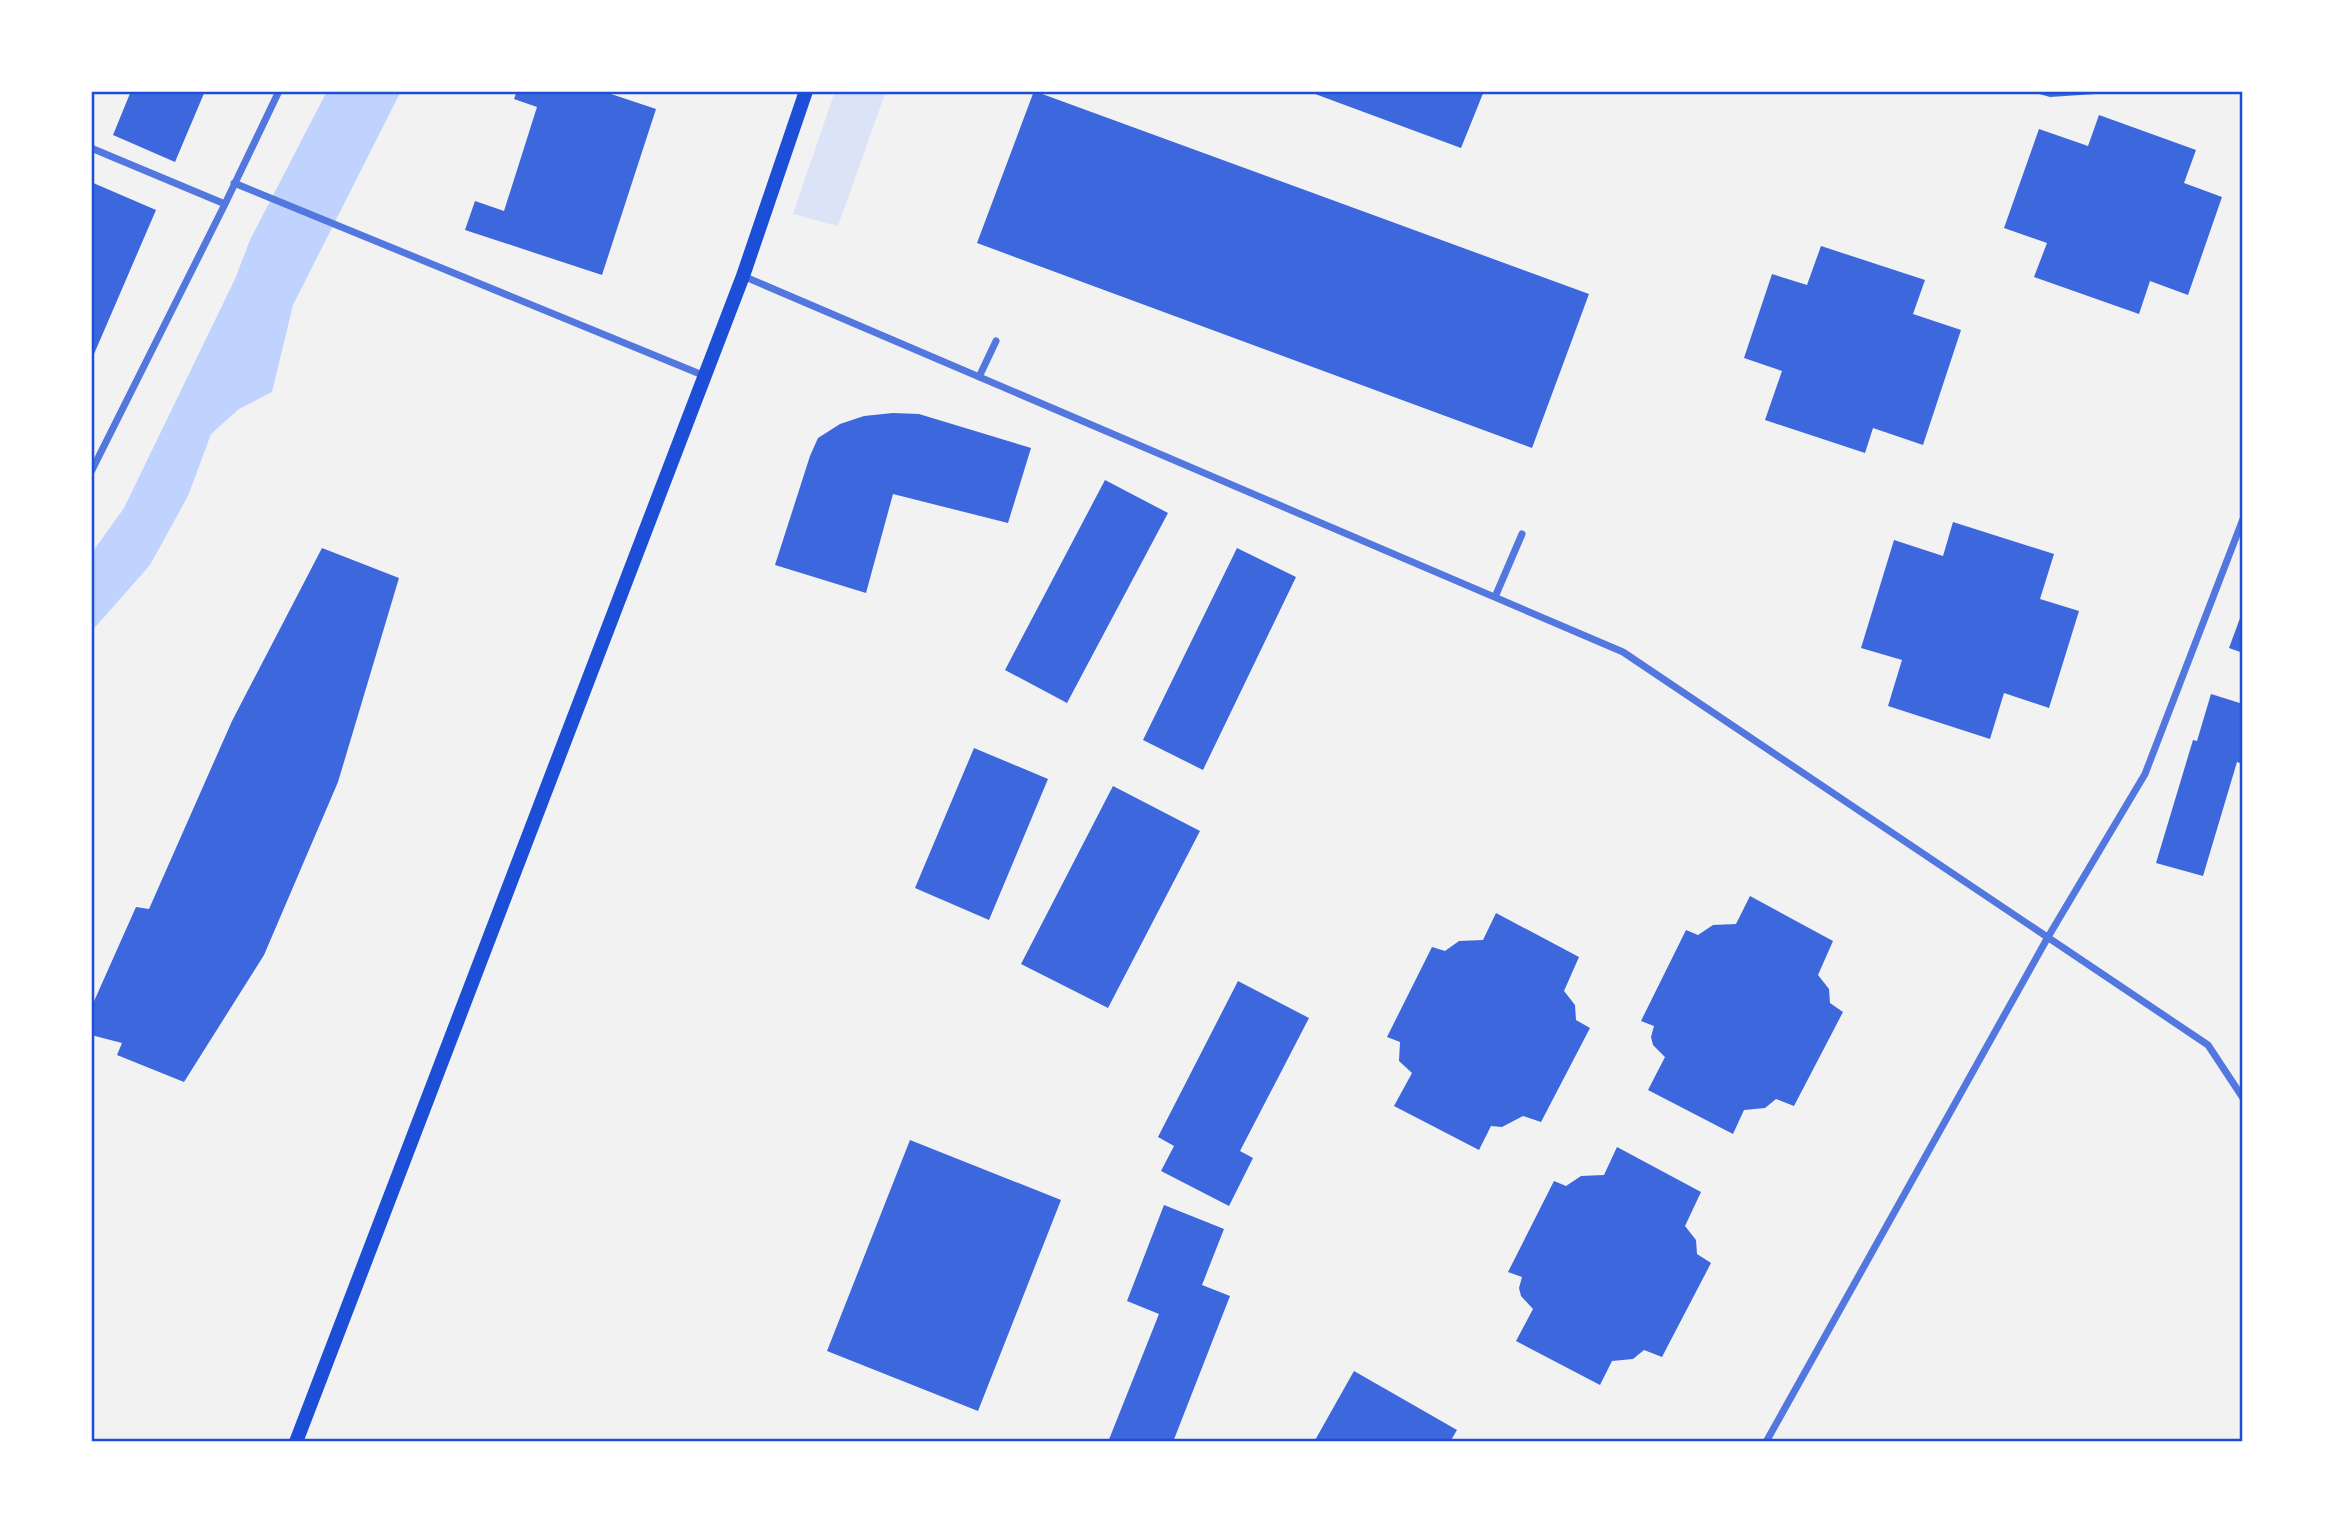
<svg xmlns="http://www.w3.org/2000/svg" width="2334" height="1533" font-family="Helvetica,sans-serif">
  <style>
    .green { fill: #dbe4f7 }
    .water { fill: #bfd3fe }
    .building { fill: #3d67dc }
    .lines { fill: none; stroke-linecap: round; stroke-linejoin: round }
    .minor { stroke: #5277de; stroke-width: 7 }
    .secondary { stroke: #1d4ed8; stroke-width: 14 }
    .neatline { fill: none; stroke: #1d4ed8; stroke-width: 2.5 }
  </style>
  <rect width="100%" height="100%" fill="#f2f2f2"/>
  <path class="green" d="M835,91H886L838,226L793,214Z"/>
  <path class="water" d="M327,91H401L293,305L272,392L239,409L211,434L188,496L150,565L91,632V554L124,508L235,279L250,240Z"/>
  <path class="building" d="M131,91H205L175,162L113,135Z
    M517,91H602L656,109L602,275L465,230L475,201L504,211L537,107L514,99Z
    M1034,91L1589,294L1532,448L977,243Z
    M1307,91H1484L1461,148Z
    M2028,91H2111V93L2050,97Z
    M2099,115L2196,150L2184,183L2222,197L2188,295L2150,281L2139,314L2034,277L2047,243L2004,228L2039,129L2088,146Z
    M91,182L156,210L91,361Z
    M1821,246L1925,280L1913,314L1961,330L1923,445L1873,428L1865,453L1765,420L1782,371L1744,358L1772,274L1807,285Z
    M893,413L919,414L1031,448L1008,523L893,494L866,593L775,565L810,456L818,438L840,424L864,416Z
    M1105,480L1168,513L1067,703L1005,670Z
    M1953,522L2054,554L2040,599L2079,611L2049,708L2004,693L1990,739L1888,706L1902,660L1861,648L1894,540L1943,556Z
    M322,548L399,578L338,782L264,955L184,1082L117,1055L122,1043L91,1035V1008L136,907L149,909L232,721Z
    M1237,548L1296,577L1203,770L1143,740Z
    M2243,610V653L2229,648Z
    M2211,694L2243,704V764L2237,762L2203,876L2156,863L2193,740L2197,741Z
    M974,748L1048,779L989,920L915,888Z
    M1113,786L1200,831L1108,1008L1021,964Z
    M1750,896L1833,941L1818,975L1829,989L1830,1003L1843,1012L1794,1106L1776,1099L1765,1108L1744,1110L1733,1134L1648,1090L1665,1057L1653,1045L1651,1037L1654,1026L1641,1021L1686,930L1698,935L1713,925L1736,924Z
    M1496,913L1579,957L1564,991L1575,1005L1576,1020L1590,1028L1541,1122L1523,1116L1502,1127L1491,1126L1479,1150L1394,1106L1412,1073L1399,1061L1400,1042L1387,1037L1432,947L1445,951L1459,941L1483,940Z
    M1238,981L1309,1018L1240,1151L1253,1158L1229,1206L1161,1171L1174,1146L1158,1137Z
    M910,1140L1061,1200L978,1411L827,1351Z
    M1617,1147L1701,1192L1685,1226L1696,1240L1697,1254L1711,1263L1662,1357L1644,1350L1633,1359L1612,1361L1600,1385L1516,1341L1533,1309L1521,1296L1519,1288L1522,1277L1508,1272L1554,1181L1566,1186L1581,1176L1604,1175Z
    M1164,1205L1224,1229L1202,1285L1230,1296L1173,1442H1108L1159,1314L1127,1301Z
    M1354,1371L1457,1430L1450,1442H1314Z"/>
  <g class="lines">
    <path class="minor" d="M91,148L225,204L279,91
      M234,183L705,376
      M743,276L1623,652L2208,1045L2243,1098
      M979,377L996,341
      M91,472L225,204
      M1495,597L1522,534
      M1766,1442L2048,937L2145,774L2243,519"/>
    <path class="secondary" d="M296,1442L743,276L806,91"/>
  </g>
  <rect width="2334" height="1533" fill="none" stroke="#ffffff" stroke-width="186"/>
  <rect x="93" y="93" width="2148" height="1347" class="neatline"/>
</svg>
